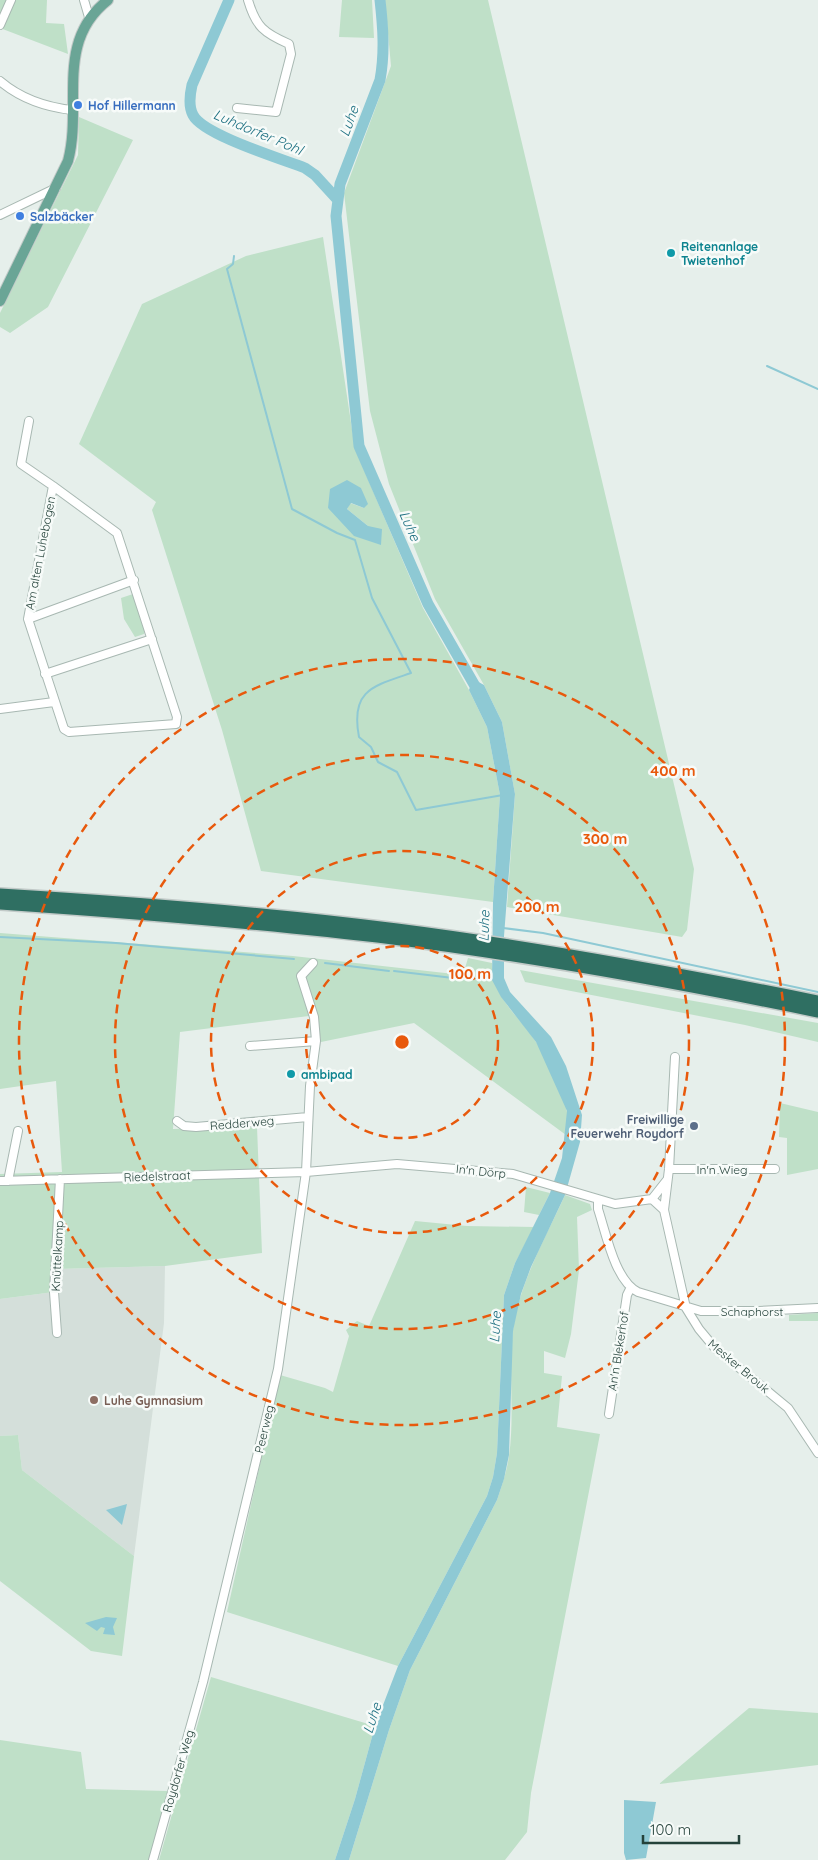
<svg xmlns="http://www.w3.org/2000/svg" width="818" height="1860" font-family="Quicksand,sans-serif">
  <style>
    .built { fill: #d4dfda }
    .green { fill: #bfe0c8; fill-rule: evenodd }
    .water { fill: #8ec9d4 }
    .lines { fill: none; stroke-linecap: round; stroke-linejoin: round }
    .stream { stroke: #8ec9d4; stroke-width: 2 }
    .river { stroke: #8ec9d4; stroke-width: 11 }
    .minor-casing { stroke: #a8b8b2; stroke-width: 10 }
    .major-casing { stroke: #c2cac8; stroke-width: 12 }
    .highway-casing { stroke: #c2cac8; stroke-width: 14 }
    .minor { stroke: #fff; stroke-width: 8 }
    .major { stroke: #6aa596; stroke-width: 10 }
    .highway { stroke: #2f6f62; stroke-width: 11 }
    .ring { fill: none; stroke: #e8590c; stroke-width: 2.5; stroke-dasharray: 9 6 }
    .shop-dot { fill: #3f7fe0; stroke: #f7fbf9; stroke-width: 2 }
    .culture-dot { fill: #0f9aa8; stroke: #f7fbf9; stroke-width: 2 }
    .service-dot { fill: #5c6f8a; stroke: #f7fbf9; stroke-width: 2 }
    .education-dot { fill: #8d6e63; stroke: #f7fbf9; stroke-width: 2 }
    .labels { text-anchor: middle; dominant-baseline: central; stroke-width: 5; stroke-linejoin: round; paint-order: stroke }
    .shop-label { font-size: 12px; font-weight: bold; fill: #366cbe; stroke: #f7fbf9; text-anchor: start }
    .culture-label { font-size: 12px; font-weight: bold; fill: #0d838f; stroke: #f7fbf9; text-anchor: start }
    .street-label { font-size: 12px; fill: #24423a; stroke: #f7fbf9 }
    .service-label { font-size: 12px; font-weight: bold; fill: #4e5e75; stroke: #f7fbf9; text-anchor: end }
    .education-label { font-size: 12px; font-weight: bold; fill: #785e54; stroke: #f7fbf9; text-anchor: start }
    .water-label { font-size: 14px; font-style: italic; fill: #1c6f80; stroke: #f7fbf9 }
    .centre { fill: #e8590c; stroke: #f7fbf9; stroke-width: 2.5 }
    .ring-label { font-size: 15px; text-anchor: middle; font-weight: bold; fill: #e8590c; stroke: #f7fbf9; stroke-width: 5; stroke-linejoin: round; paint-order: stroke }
  </style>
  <rect width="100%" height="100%" fill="#e6efeb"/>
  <path class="built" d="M165,1266L164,1323L134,1556L22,1470L18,1435L0,1436V1299L54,1292L56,1269Z"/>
  <path class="green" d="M0,0H47L46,23L64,24L68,54L0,28Z
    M342,0H372L374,38L339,37Z
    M385,0H488L694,869L687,930L682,937L507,907L515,794L502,722L484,685L435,599L389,484L370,411L344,193L391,66Z
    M79,117L133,140L48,307L10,333L0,327V313L78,155Z
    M323,237L355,449L423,608L469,690L487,727L500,795L493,902L261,871L222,730L152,510L156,502L79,444L142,304L246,256ZM361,488L364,508L350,503L347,509L368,526L328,508Z
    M133,594L145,629L144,634L135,637L124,619L121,598Z
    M0,933L293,956L463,975L468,958L492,963C492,998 518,1014 536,1042C544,1055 566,1097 567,1112C568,1120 566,1128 566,1135L414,1023L321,1042L317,1015L180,1032L173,1129L257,1127L262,1253L165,1266L56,1269L54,1292L0,1299V1174L62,1172L56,1081L0,1089Z
    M520,970L818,1023V1042L745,1025L525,982Z
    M780,1103L818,1112V1169L787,1175V1138L779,1137Z
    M526,1187L550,1193L539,1215L524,1212Z
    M565,1195L590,1204L592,1210L577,1217L579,1270L571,1334L565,1358L544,1351V1373L562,1376L557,1427L600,1434L531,1793L527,1832L505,1860H349L389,1730L410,1670L497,1500C502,1485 507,1471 509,1456C515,1414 508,1371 513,1330C520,1281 545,1239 565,1195Z
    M415,1221L467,1226L534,1227L515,1263L504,1295L497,1453L493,1477L487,1496L398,1666L227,1612L280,1375L325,1388L333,1392L349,1336L346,1330L357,1321L369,1326Z
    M818,1313V1321H789V1315Z
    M18,1435L22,1470L134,1556L122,1656L91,1651L0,1581V1436Z
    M211,1677L375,1726L355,1799L335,1860H159Z
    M749,1708L818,1713V1765L659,1784Z
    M0,1740L81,1752L86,1789L168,1791L149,1860H0Z"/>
  <path class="water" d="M347,480L361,488L368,504L364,508L351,503L347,509L368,526L382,529L381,545L354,536L328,508L330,489Z
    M473,679L484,685L502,722L515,794L504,936V978L510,992L551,1037L566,1066L582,1115L580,1142L565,1195L531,1267L521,1294L513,1331L509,1455L504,1479L497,1500L410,1670L389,1730L349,1860H335L355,1799L375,1726L398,1666L487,1496L493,1477L497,1453L504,1295L515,1263L550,1193L562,1158L567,1111L536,1042L501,997L492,980L493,902L500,795L487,727L469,690Z
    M127,1504L122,1525L106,1510Z
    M106,1617L117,1618L113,1627L115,1635L103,1634L105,1628L101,1627L97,1631L85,1623Z
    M624,1800L656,1802L646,1858L626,1860L624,1853Z"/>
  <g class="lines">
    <path class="stream" d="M234,256L233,264L227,269L292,509L337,533L355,540L372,598L411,673C373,686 350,690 359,737L371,747L378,762L397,772L416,810L503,795
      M767,366L818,389
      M503,928L543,933L818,992
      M0,937L116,943L294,959
      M325,963L389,971
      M394,971L453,978"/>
    <path class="river" d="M229,0L192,85C190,94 188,106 193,115C203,135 282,159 305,168L315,175L337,199
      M380,0C383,27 385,52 380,80L340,184L336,216L359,446L428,604L479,693"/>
    <defs>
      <path id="minor" d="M84,0L89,17
        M0,25L11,0
        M0,81C20,98 46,107 72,110
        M237,108L276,112L291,54L289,44C264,33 256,27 248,0
        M0,215L56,188
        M29,421L21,464L53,486L28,619L64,729L69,732L176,724L177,717L117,533L53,486
        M28,619L134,580
        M45,674L152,639
        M0,709L54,702
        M250,1046L316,1041
        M675,1057L669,1169L664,1210L686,1308L699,1329L714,1347L788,1408L818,1453
        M177,1121L184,1126L196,1127L308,1117
        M669,1169H775
        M0,1181L306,1172L397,1164L513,1174L615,1204L652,1199L664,1210
        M8,1181L18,1131
        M652,1199L667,1180
        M598,1201V1209C606,1233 615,1281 638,1292L701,1311H759L818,1308
        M57,1333L54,1292L60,1179
        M609,1414L627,1295L630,1289
        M153,1860L203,1682L278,1369L306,1172L310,1086L316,1041L314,1017L301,976L313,963"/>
      <path id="major" d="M0,301L68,161C83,105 54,42 108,0"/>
      <path id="highway" d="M0,894C132,902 265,912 397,929C538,947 678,973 818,1001
        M0,904C131,913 262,923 393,939C535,957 677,983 818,1012"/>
    </defs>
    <use href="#minor" class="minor-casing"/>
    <use href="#major" class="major-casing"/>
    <use href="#highway" class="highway-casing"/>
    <use href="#minor" class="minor"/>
    <use href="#major" class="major"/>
    <use href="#highway" class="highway"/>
  </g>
  <g class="ring">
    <circle cx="402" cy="1042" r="96"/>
    <circle cx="402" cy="1042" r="191"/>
    <circle cx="402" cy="1042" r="287"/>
    <circle cx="402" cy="1042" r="383"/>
  </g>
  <g class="shop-dot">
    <circle cx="78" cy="105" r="5"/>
    <circle cx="20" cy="216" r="5"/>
  </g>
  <g class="culture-dot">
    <circle cx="671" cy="253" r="5"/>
    <circle cx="291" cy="1074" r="5"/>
  </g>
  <circle class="service-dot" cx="694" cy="1126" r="5"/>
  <circle class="education-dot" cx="94" cy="1400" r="5"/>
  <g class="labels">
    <g class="shop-label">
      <text x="88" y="105">Hof Hillermann</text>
      <text x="30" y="216">Salzbäcker</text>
    </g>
    <g class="culture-label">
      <text x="681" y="246">Reitenanlage<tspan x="681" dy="14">Twietenhof</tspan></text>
      <text x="301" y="1074">ambipad</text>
    </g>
    <g class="street-label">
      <text transform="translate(40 553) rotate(-79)">Am alten Luhebogen</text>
      <text transform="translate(242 1123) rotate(-5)">Redderweg</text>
      <text x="722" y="1169">In'n Wieg</text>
      <text transform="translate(481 1171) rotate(6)">In'n Dörp</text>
      <text transform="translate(157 1176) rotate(-2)">Riedelstraat</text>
      <text transform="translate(57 1256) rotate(-87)">Knüttelkamp</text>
      <text x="752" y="1311">Schaphorst</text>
      <text transform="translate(618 1351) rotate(-81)">An'n Blekerhof</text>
      <text transform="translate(739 1366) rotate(40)">Mesker Brouk</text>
      <text transform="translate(264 1429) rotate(-77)">Peerweg</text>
      <text transform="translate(178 1771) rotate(-74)">Roydorfer Weg</text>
    </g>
    <g class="service-label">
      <text x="684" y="1119">Freiwillige<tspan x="684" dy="14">Feuerwehr Roydorf</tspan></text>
    </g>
    <g class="education-label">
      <text x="104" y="1400">Luhe Gymnasium</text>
    </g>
    <g class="water-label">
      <text transform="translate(349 121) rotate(-70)">Luhe</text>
      <text transform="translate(258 132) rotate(23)">Luhdorfer Pohl</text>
      <text transform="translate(410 526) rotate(66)">Luhe</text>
      <text transform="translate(484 926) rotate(-88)">Luhe</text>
      <text transform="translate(495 1327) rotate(-86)">Luhe</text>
      <text transform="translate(372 1718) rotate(-72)">Luhe</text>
    </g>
  </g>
  <circle cx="402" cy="1042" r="8" class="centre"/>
  <g class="ring-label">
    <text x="673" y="776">400 m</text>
    <text x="605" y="844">300 m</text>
    <text x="537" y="912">200 m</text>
    <text x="470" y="979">100 m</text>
  </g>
  <path d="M643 1835v8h96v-8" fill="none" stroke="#24423a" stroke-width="2.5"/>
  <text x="650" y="1835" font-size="15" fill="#24423a" stroke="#f7fbf9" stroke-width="4" paint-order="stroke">100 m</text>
</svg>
